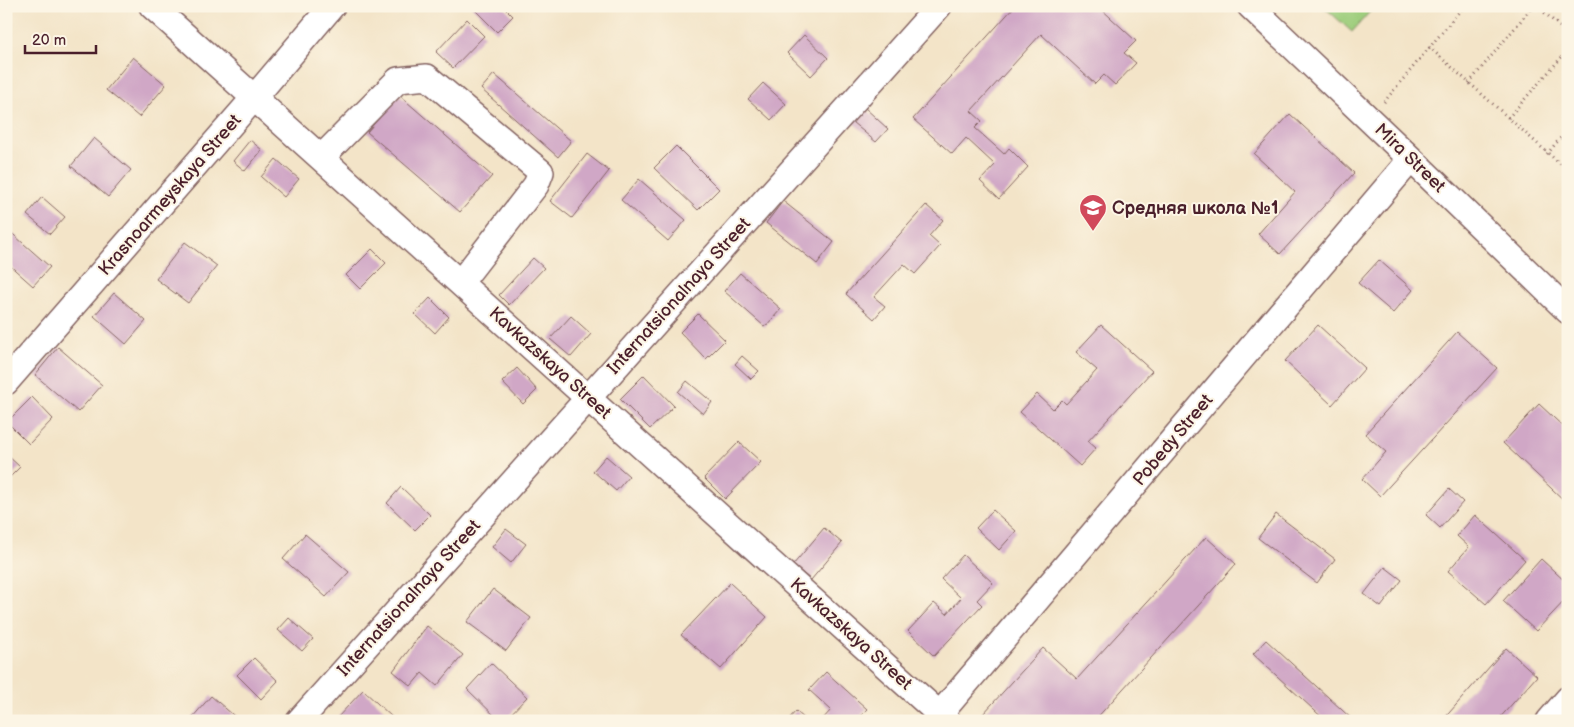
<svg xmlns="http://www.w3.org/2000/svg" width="1574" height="727" font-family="'Balsamiq Sans',sans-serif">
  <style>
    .grass { fill: #9dcd7c; stroke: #747654 }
    .building { fill: #d0a7c6 }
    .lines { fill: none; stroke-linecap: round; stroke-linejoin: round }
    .minor-casing { stroke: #856462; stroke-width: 28 }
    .path { stroke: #856462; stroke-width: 3; stroke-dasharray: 1 4; stroke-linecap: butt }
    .minor { stroke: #fff; stroke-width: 25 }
    .labels { text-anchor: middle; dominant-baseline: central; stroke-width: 4; stroke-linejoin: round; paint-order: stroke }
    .street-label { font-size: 18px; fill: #4a1f2b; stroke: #fcf5e5 }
    .poi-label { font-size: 18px; font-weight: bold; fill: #4a1f2b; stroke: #fcf5e5; text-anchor: start }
  </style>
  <rect width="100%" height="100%" fill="#fcf5e5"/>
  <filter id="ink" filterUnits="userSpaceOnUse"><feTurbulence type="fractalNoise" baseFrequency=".02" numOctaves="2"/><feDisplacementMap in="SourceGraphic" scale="10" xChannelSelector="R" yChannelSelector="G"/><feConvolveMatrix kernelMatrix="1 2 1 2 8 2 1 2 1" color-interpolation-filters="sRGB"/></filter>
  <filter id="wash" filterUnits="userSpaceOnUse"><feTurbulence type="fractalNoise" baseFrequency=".0096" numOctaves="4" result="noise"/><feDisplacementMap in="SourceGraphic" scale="20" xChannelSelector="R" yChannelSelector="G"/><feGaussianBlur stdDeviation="1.12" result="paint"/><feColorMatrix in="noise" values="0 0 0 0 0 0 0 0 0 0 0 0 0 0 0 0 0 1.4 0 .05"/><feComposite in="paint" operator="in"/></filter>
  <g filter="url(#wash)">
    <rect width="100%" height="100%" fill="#f3e4c8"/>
    <path class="grass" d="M1323,6H1375L1352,32Z"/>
    <g id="blocks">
      <path class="building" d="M471,6H503L513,16L497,32Z
        M1015,6H1098L1136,41L1124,53L1136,63L1115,85L1104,75L1095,84L1041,34L971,111L982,121L975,128L1004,154L1009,148L1028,167L999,199L980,181L995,165L966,138L952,154L913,119Z
        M467,19L484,36L453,68L436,52Z
        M804,35L828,58L811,76L787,53Z
        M133,57L166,85L139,117L106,90Z
        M494,74L571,141L558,157L481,89Z
        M763,83L786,104L771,120L748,99Z
        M399,95L492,176L460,212L367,132Z
        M864,107L888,129L876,142L852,122Z
        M1290,114L1354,173L1280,254L1258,234L1295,192L1254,154Z
        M94,138L131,170L108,197L71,166Z
        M250,140L262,150L245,171L233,161Z
        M676,146L719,189L698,210L654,168Z
        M587,154L609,171L572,218L550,201Z
        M276,159L299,179L284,197L261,177Z
        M639,179L686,220L668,241L621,200Z
        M42,197L65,217L50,234L27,215Z
        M783,201L834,242L817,264L766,223Z
        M926,205L943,220L929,236L940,246L915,274L904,264L874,297L885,306L874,319L846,294Z
        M6,228L50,267L33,286L6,262Z
        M185,242L217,266L188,303L156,279Z
        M372,249L386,263L360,289L346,275Z
        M533,258L544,268L509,305L499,295Z
        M1379,260L1413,290L1393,313L1358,283Z
        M740,273L781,309L765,327L724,291Z
        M114,293L146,321L126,344L94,316Z
        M430,298L449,317L435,333L415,314Z
        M698,314L725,340L706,359L680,332Z
        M571,316L591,334L571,357L550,339Z
        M1101,325L1152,371L1088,441L1096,448L1080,466L1020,412L1037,394L1053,409L1062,400L1066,404L1097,370L1076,352Z
        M1318,325L1365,368L1332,405L1285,361Z
        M1457,332L1497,368L1380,496L1362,479L1386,452L1365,434Z
        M58,347L102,385L78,412L35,375Z
        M742,356L759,371L751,379L735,364Z
        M517,368L537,390L523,404L502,382Z
        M644,375L674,406L650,429L620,399Z
        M687,381L712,402L703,414L678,392Z
        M32,397L53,419L29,444L7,422Z
        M1539,404L1568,431V504L1503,443Z
        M739,442L761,462L725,499L704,478Z
        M6,454L20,467L6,481Z
        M606,456L629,476L616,491L593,471Z
        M401,487L430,515L415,530L387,503Z
        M1449,489L1463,502L1440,528L1426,515Z
        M993,510L1016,531L999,550L976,528Z
        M1276,514L1335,559L1317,583L1258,538Z
        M1475,515L1525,560L1486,604L1448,571L1469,547L1457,536Z
        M824,528L842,543L811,580L793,565Z
        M506,529L526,544L511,563L492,547Z
        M305,534L349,572L326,597L283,559Z
        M1206,537L1236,564L1094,721H990L983,714L1043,648L1077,679Z
        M963,555L993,583L977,600L982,605L934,656L908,631L934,603L947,614L961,598L941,579Z
        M1541,559L1568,584V597L1536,631L1503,601Z
        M1385,567L1402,580L1381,607L1364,594Z
        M730,583L767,617L721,669L681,635Z
        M493,589L531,618L506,651L467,622Z
        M289,618L313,639L302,651L278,630Z
        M427,626L463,655L437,686L422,673L411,686L393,671Z
        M1266,640L1354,721H1326L1253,654Z
        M1506,648L1537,676L1497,721H1442Z
        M254,658L278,681L261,699L237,675Z
        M491,663L527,697L504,721H500L467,689Z
        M826,672L867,709L856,721H821L831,710L809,690Z
        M363,690L393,718L390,721H337L336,719Z
        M211,696L240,721H192L191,719Z
        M796,711L807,721H787Z"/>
    </g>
  </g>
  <g filter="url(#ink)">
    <use href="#blocks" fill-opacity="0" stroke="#856462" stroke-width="1"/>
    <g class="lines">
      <defs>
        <path id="minor" d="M152,6L947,721
          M1250,6L1411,159L1568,311
          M321,158L398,80L427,77L541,172L536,185L460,283
          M6,382L254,98L332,6
          M299,721L939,6
          M934,721L1411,159
          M1549,721L1568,699"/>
      </defs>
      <use href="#minor" class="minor-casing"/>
      <path class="path" d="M1537,6L1568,34
        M1429,47L1568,171
        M1469,83L1533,6
        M1384,102L1464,6
        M1508,118L1568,50
        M1547,154L1568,129"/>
      <use href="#minor" class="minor"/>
    </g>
  </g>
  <defs>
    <symbol id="school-pin" viewBox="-11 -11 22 30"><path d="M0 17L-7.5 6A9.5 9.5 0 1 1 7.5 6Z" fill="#d1495b" stroke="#fcf5e5"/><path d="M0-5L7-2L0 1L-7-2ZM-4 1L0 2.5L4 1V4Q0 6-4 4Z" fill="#fff"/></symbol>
  </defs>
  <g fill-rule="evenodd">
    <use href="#school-pin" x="1077" y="192" width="32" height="43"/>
  </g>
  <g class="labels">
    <g class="street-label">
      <text transform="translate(1410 158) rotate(44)">Mira Street</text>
      <text transform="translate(170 195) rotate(-49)">Krasnoarmeyskaya Street</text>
      <text transform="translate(679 296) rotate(-48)">Internatsionalnaya Street</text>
      <text transform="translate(550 363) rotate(42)">Kavkazskaya Street</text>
      <text transform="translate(1173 440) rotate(-50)">Pobedy Street</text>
      <text transform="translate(409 598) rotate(-48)">Internatsionalnaya Street</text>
      <text transform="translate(851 634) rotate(42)">Kavkazskaya Street</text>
    </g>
    <g class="poi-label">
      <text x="1112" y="208">Средняя школа №1</text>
    </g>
  </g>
  <rect width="1574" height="727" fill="none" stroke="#fcf5e5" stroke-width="25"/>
  <path d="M25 45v8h71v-8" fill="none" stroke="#4a1f2b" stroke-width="2.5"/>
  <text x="32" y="45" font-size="15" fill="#4a1f2b" stroke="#fcf5e5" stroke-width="4" paint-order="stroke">20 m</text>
</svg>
